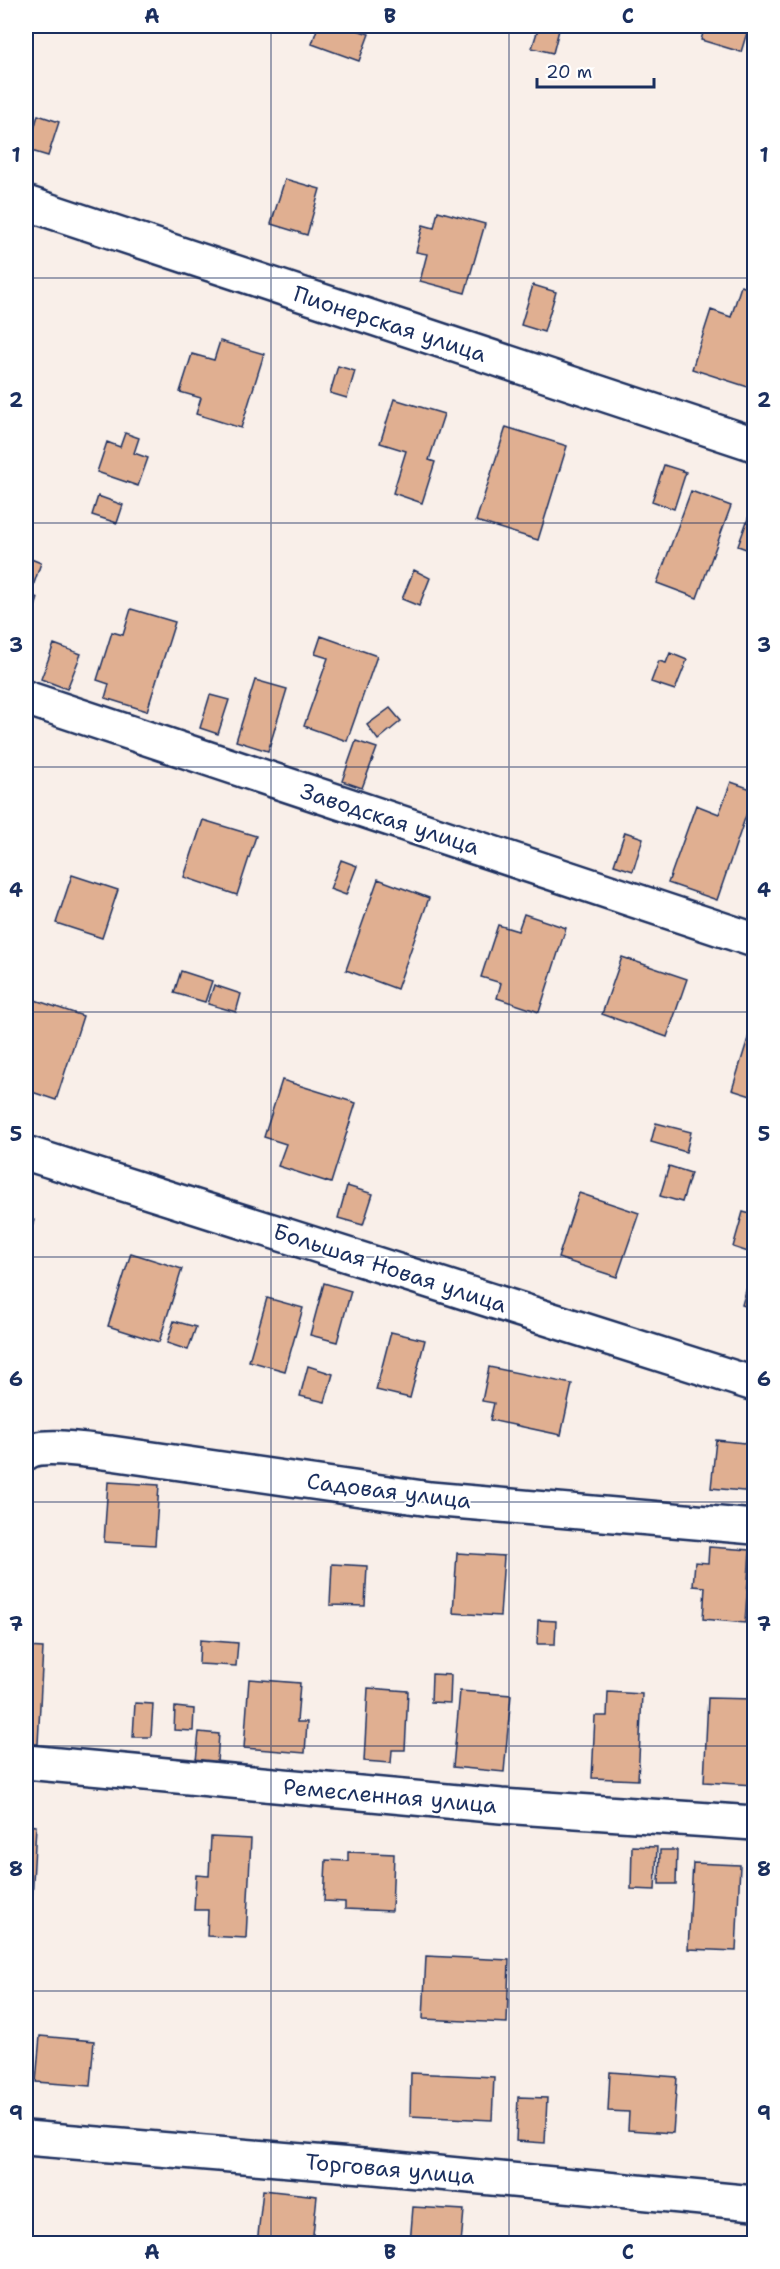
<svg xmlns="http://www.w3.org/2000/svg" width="780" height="2269" font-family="'Shantell Sans',sans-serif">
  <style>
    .building { fill: #e0af91; stroke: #1b2f5e; stroke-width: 1.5 }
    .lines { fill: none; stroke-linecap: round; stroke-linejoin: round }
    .minor-casing { stroke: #1b2f5e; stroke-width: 38 }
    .minor { stroke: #fff; stroke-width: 33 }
    .grid { fill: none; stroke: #1b2f5e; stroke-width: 1.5; stroke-opacity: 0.55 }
    .labels { text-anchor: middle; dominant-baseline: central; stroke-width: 4.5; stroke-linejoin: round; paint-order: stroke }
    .street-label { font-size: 22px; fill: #1b2f5e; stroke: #fff }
    .neatline { fill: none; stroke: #1b2f5e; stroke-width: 2 }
    .grid-label { font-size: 20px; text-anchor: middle; font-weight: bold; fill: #1b2f5e }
  </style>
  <rect width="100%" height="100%" fill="#f9efe9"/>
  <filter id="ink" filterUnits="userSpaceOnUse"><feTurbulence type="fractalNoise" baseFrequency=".0167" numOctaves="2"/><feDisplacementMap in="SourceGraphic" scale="12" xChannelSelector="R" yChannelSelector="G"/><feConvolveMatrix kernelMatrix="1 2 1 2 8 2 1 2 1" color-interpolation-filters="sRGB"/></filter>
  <g filter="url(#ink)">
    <path class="building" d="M318,26H345L369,34L359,61L312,44Z
      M539,26H560L553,53L532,48Z
      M705,26H749L741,52L701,40Z
      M38,115L59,122L48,156L28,150Z
      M285,179L320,189L307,235L271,224Z
      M438,211L485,224L465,293L420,281L427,254L416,252L423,225L434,228Z
      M533,285L556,292L544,332L521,325Z
      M741,286L754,290V366L748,387L692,369L711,310L731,317Z
      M220,341L264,354L241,428L196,414L201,398L180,392L192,354L214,360Z
      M338,366L355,371L347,398L330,393Z
      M394,399L444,414L429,460L435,462L422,503L393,493L406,451L380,443Z
      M506,427L567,446L538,540L476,521Z
      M125,433L139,438L134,453L148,458L138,486L97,472L107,442L120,447Z
      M664,465L686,472L674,509L652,501Z
      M691,491L731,506L697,598L657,583Z
      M98,496L123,505L117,523L92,515Z
      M754,502V552L738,546Z
      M26,557L41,563L30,595L38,598L26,635Z
      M414,570L430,578L419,606L402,599Z
      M131,609L175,622L147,711L105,698L109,684L97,680L112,632L123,635Z
      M321,636L377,656L347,741L304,726L328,658L315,654Z
      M54,644L81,654L67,689L41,679Z
      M670,653L687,660L675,690L651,682L659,661L666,663Z
      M255,680L287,689L268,751L236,741Z
      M210,695L229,700L218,734L200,728Z
      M390,708L401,721L378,740L367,725Z
      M356,741L377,748L362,788L342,781Z
      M731,782L754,790V792L717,900L668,883L696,805L719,814Z
      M203,820L256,836L237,895L184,877Z
      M625,832L643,838L633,871L614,865Z
      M341,860L357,866L346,895L330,889Z
      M72,875L118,890L102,938L56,923Z
      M378,879L429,898L397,989L346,970Z
      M524,914L566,928L539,1012L497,998L501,983L481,977L498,925L518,931Z
      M622,957L687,979L667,1037L602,1014Z
      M181,971L212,981L205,1002L174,993Z
      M214,985L241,994L236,1012L208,1004Z
      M26,997L83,1016L56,1100L26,1090Z
      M754,1019V1097L732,1090Z
      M282,1080L356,1103L331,1183L278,1166L286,1144L264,1137Z
      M656,1123L691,1132L686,1152L651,1142Z
      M669,1166L691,1173L682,1202L660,1196Z
      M347,1186L373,1194L363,1225L338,1218Z
      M579,1193L639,1213L617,1277L558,1258Z
      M743,1212L754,1215V1254L733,1247Z
      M26,1218L34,1220L26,1247Z
      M131,1253L182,1269L159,1342L108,1326Z
      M754,1262V1309L742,1305Z
      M324,1283L351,1291L337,1342L310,1335Z
      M267,1298L303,1308L285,1371L249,1361Z
      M174,1321L196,1327L188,1350L167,1343Z
      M391,1332L425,1340L410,1398L376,1390Z
      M308,1366L333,1374L325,1402L300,1396Z
      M489,1367L572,1384L561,1435L490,1420L494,1403L482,1401Z
      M716,1440L754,1444V1492L711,1488Z
      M108,1482L159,1485L155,1545L104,1542Z
      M709,1547L750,1550L745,1623L703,1619L705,1587L693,1586L695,1562L708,1563Z
      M457,1553L504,1556L500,1616L453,1613Z
      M332,1564L367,1566L365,1606L330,1605Z
      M538,1620L556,1621L555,1644H537Z
      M200,1640L238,1643L236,1666L199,1664Z
      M26,1647L43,1648L38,1744H26Z
      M432,1674L451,1675L450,1703L431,1702Z
      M249,1679L300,1683L297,1722H307L305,1753L244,1748Z
      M368,1688L408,1691L405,1750H392L391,1763L364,1761Z
      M460,1691L511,1695L504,1772L453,1767Z
      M608,1692L642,1694L638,1780L592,1778L595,1716H607Z
      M708,1698L754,1699V1785L704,1782Z
      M135,1703L153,1704L151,1737H133Z
      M175,1707L194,1709L193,1731L174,1730Z
      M199,1732L219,1734L217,1762L196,1761Z
      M26,1825L36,1826L31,1919H26Z
      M211,1837L251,1839L246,1938L207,1936L208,1910H194L196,1875L209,1876Z
      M632,1846L657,1847L655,1890L631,1889Z
      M660,1850H677L676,1884H659Z
      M348,1852L394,1854L392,1911L345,1909V1902L324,1901L326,1860L348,1861Z
      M693,1863L740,1865L736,1951L688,1949Z
      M426,1956L509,1960L507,2023L423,2019Z
      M40,2036L94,2041L90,2086L36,2082Z
      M610,2072L677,2077L673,2133L628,2130L629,2112L608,2111Z
      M411,2073L494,2077L492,2120L410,2116Z
      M26,2083H30L28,2111H26Z
      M518,2097L547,2098L545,2143L516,2141Z
      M263,2190L317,2196L312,2244H257Z
      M413,2207L464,2210L461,2244H410Z
      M644,2239L680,2243V2244H644Z"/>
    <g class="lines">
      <defs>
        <path id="minor" d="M26,203L754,444
          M26,698L754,940
          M26,1153L754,1384
          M26,1453C41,1442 91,1451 111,1453L430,1499L754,1527
          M26,1762L501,1806L754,1823
          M26,2138L375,2167L754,2203"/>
      </defs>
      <use href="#minor" class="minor-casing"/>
      <use href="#minor" class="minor"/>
    </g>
  </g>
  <path class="grid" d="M271,26V2244M509,26V2244M26,278H754M26,523H754M26,767H754M26,1012H754M26,1257H754M26,1502H754M26,1746H754M26,1991H754"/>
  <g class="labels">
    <g class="street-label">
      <text transform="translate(390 324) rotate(18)">Пионерская улица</text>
      <text transform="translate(390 819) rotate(18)">Заводская улица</text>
      <text transform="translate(390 1268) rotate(18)">Большая Новая улица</text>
      <text transform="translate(389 1491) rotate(7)">Садовая улица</text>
      <text transform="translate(390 1796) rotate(5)">Ремесленная улица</text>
      <text transform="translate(390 2169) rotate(5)">Торговая улица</text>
    </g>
  </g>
  <rect width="780" height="2269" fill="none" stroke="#fff" stroke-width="66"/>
  <path d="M537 78v9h117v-9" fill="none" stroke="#1b2f5e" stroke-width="3"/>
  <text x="546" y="78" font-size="18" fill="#1b2f5e" stroke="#ffffff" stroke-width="4.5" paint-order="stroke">20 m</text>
  <rect x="33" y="33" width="714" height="2203" class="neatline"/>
  <g class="grid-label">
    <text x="152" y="23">A</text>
    <text x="390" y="23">B</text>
    <text x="628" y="23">C</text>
    <text x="16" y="162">1</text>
    <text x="764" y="162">1</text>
    <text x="16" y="407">2</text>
    <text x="764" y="407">2</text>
    <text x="16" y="652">3</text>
    <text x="764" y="652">3</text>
    <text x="16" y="897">4</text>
    <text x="764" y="897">4</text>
    <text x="16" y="1141">5</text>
    <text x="764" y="1141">5</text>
    <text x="16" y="1386">6</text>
    <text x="764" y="1386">6</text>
    <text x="16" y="1631">7</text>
    <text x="764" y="1631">7</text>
    <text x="16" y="1876">8</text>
    <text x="764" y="1876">8</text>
    <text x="16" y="2120">9</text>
    <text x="764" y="2120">9</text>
    <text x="152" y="2259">A</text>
    <text x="390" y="2259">B</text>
    <text x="628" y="2259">C</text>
  </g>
</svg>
